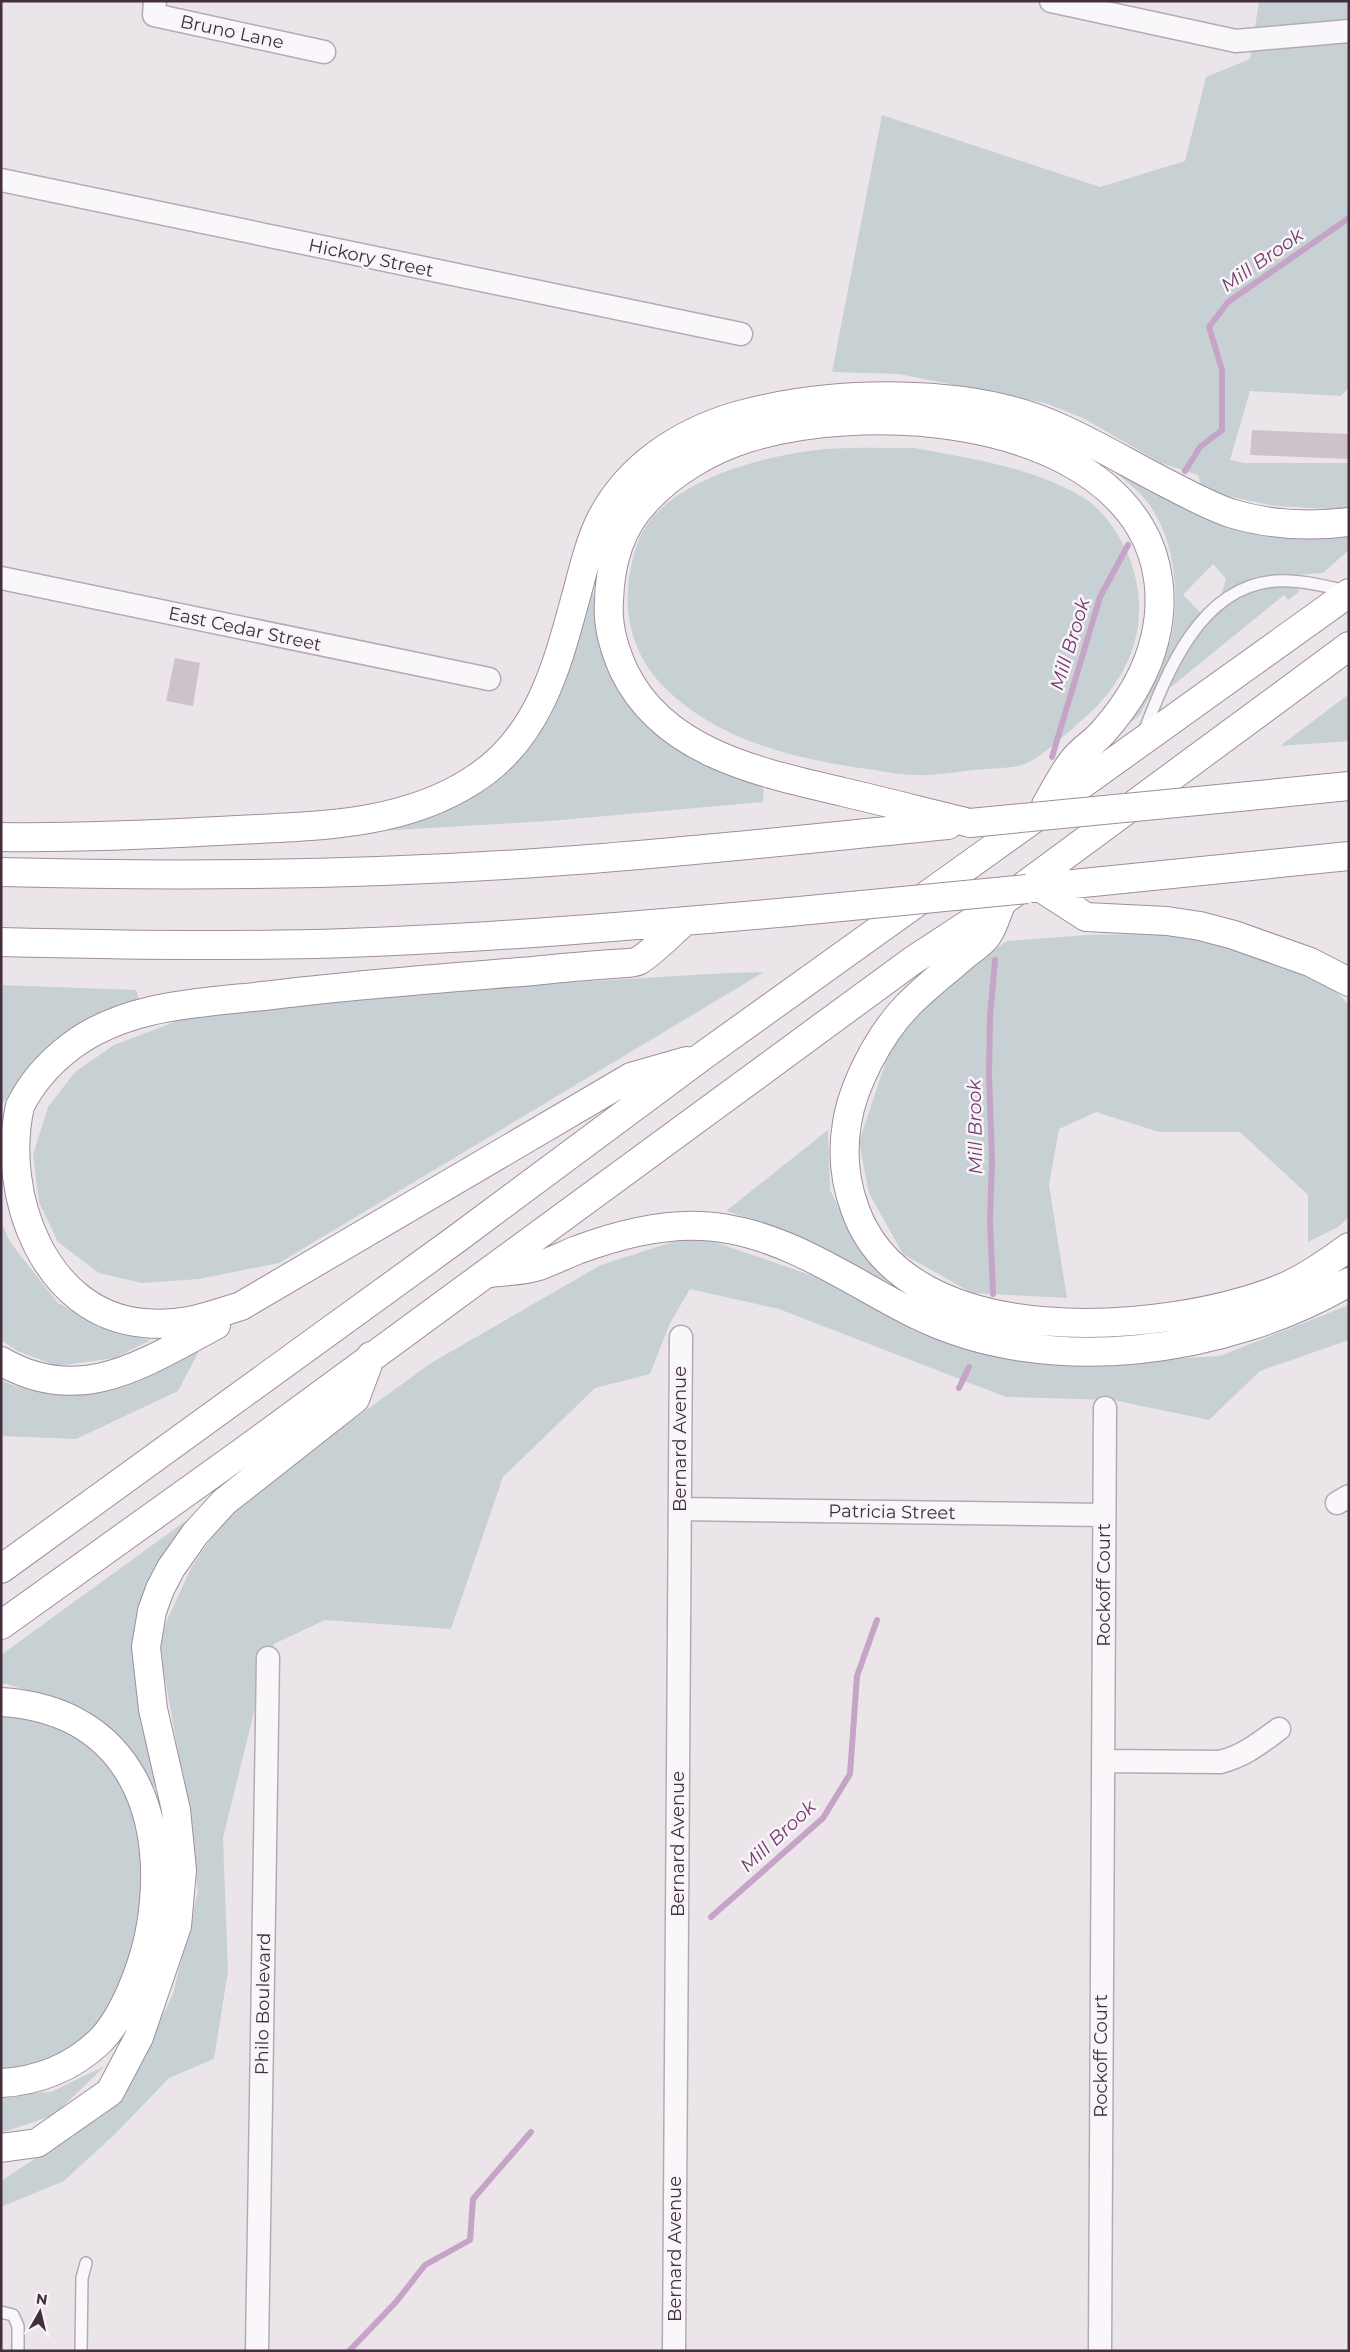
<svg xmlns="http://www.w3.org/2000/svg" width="1350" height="2352" font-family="Montserrat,sans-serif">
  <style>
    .green { fill: #c7d1d4 }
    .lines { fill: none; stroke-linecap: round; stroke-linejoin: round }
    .stream { stroke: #c6a4c7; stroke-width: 6 }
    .building { fill: #cdc2cc }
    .lane-casing { stroke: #b5aab3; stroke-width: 14 }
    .street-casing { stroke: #b5aab3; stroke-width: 25 }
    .highway-casing { stroke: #a08d9e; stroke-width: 30 }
    .lane { stroke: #f9f7f9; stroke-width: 11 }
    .street { stroke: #f9f7f9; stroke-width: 22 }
    .highway { stroke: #fff; stroke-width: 28 }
    .highway-bridge-casing { stroke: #a08d9e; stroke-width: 30; stroke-linecap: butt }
    .highway-bridge { stroke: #fff; stroke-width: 28 }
    .labels { text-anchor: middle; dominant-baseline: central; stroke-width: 5; stroke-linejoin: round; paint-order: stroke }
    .street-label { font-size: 18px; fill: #422e3f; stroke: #f8f4f8 }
    .water-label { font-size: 19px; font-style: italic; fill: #723c70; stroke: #f8f4f8 }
  </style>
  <rect width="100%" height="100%" fill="#ebe5ea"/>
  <path class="green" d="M1259,1H1349V388L1341,396L1250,391L1230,460L1245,463H1349V510L1275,506L1203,491L1198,475L1161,463L1083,418L1045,403L899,374L832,372L882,115L1100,187L1185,161L1206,77L1250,59Z
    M915,448C972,459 1033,467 1084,498C1103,510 1116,530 1126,550C1155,615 1134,676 1082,720C1068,732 1038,761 1022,765C1008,769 990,768 975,770C955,772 934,776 914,775C898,775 882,771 867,769C794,759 716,740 663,686C635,658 623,617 629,579C632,562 635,543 645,528C676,477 771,454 826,449C856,447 886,448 915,448Z
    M1121,471L1349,534V550L1323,573L1266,577L1242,584L1220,598L1226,579L1213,564L1183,595L1202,614L1163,673L1139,716L1116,733L1166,643H1170C1181,597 1176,536 1144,498C1137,490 1127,482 1118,474Z
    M591,582L607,666L736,775L764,789L763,802L550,821L347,833L423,816L462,803L496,780L539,732L551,713L563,683Z
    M1278,586L1293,587L1300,591L1288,600L1284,595L1171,687L1169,684C1198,632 1215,598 1278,586Z
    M1349,694V741L1280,746Z
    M1191,933L1323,978L1349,1005V1217L1338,1227L1308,1242V1195L1240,1132H1159L1096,1112L1059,1129L1049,1185L1067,1298L972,1293L903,1254L869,1193L859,1142L890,1049L947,981L1007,941L1088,935Z
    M764,972L279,1263L199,1279L142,1283L99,1273L58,1242L39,1202L33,1155L48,1107L75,1072L114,1045L188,1017L275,1000L727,973Z
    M1,985L136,990L139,999L94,1016L32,1061L1,1106Z
    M828,1130L830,1190L861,1252L892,1284L782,1229L726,1211Z
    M1,1221L10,1242L58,1303L116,1333L151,1340L115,1358L57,1366L17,1351L1,1340Z
    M694,1235L825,1280L914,1331L1008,1359L1125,1361L1220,1356L1349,1305V1340L1260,1371L1209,1420L1113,1400L1006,1397L779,1309L690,1289L670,1323L650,1374L595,1388L503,1477L451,1629L325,1620L274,1644L261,1683L223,1838L228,1971L214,2059L169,2078L116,2133L64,2181L1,2207V2181L119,2104L173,1994L198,1891L179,1756L158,1640L192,1566L233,1507L431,1363L601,1265Z
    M200,1349L178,1391L76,1439L1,1436V1379C11,1386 22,1388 33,1391C97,1408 146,1377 200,1349Z
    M187,1520L151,1583L157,1790L89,1711L7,1684H1V1655Z
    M1,1714C30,1719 59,1723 83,1741C101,1754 130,1792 135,1814C147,1855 144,1916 132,1957C124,1986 105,2016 85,2038C68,2056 26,2068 1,2068Z
    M105,2066L54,2115L1,2133V2094L51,2092Z"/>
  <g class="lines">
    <path class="stream" d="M1185,471L1200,447L1222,430V370L1209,327L1228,302L1349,218
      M1052,757L1100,597L1128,545
      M993,1294L990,1221L992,1160L989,1076L990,1017L995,960
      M959,1388L969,1367
      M711,1917L823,1818L850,1774L857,1676L877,1620
      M349,2351L396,2302L425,2265L470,2240L473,2199L531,2132"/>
  </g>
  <path class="building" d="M1252,430L1349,434V459L1250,455Z
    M175,658L200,663L193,706L166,701Z"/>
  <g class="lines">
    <defs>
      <path id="lane" d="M1144,732C1167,672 1200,587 1275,581C1298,579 1324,586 1347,591
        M1,2312L13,2315L18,2326V2351
        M81,2351L82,2278L86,2263"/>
      <path id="street" d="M155,1L154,15L324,52
        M1051,1L1236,41L1349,31
        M1,180L741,334
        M1,578L489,679
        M1337,1503L1349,1496
        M680,1509L1104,1515
        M1103,1761L1220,1762C1244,1756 1260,1743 1279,1729
        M257,2351L268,1658
        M674,2351L681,1337
        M1100,2351L1105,1408"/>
      <path id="highway" d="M1249,796L1349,786
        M970,823C928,813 886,802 843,792C763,773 664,754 624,671C614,649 607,625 609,601C610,565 619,529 645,502C672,472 710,450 748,438C861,403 1072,414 1140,527C1160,560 1164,601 1155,638C1147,673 1127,705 1103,732C1094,743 1080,750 1072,762C1062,775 1054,791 1046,805
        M1,837C74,838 145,835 217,831C304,826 398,829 473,780C541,737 558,662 578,589C584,566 590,542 600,521C627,467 679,433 736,416C829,390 969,386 1058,427C1097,444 1134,467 1172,486C1191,496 1210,506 1230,513C1269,525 1308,527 1349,522
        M1,872C184,877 367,875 549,862C682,853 815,838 948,825
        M1034,888L1349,856
        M1041,888L1086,917L1167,921L1200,926L1234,935L1310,962L1349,982
        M1002,902C997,913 994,926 987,936C982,943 973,949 966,954C947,971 925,987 907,1006C880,1034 853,1084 847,1123C842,1152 845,1182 855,1209C907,1356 1167,1335 1282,1288C1306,1278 1328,1262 1349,1247
        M685,921C673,931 651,954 638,961C631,964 619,963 611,964C585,966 559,968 533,971C446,978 359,984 272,995C204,1003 127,1003 70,1047C49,1063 32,1082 20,1106C0,1195 45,1315 144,1323C180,1327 207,1317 241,1306L631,1077L687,1061
        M1,942C116,945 231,947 346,943C494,938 642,925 789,912
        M490,1273C506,1271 524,1271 539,1266C552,1261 565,1255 577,1250C625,1232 678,1219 728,1229C797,1241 856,1285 917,1315C1048,1379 1226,1354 1349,1282
        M1,1361C81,1408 146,1362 216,1325
        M1,1569L455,1240L704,1055L1349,593
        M1,1625L244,1451L912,961L1002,902L1349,646
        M1,1702C132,1710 172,1820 149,1936C142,1968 124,2017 100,2041C73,2067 38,2081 1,2083
        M1,2148L37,2143L110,2092L139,2037L177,1926L182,1870L176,1810L153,1709L146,1647L152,1611L160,1589L171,1568L195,1534L224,1502L355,1399L371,1356"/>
    </defs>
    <use href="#lane" class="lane-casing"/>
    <use href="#street" class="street-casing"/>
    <use href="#highway" class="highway-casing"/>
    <use href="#lane" class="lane"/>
    <use href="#street" class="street"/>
    <use href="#highway" class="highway"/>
    <defs>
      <path id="highway-bridge" d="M970,823L1249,796
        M789,912L1027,889"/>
    </defs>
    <use href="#highway-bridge" class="highway-bridge-casing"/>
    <use href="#highway-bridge" class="highway-bridge"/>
  </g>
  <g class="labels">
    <g class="street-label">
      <text transform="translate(232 32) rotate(12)">Bruno Lane</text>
      <text transform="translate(371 258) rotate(12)">Hickory Street</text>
      <text transform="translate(245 629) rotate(12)">East Cedar Street</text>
      <text transform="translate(680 1439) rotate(-90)">Bernard Avenue</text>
      <text transform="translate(892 1512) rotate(1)">Patricia Street</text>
      <text transform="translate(1104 1585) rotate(-90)">Rockoff Court</text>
      <text transform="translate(678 1844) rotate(-90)">Bernard Avenue</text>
      <text transform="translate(263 2004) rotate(-89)">Philo Boulevard</text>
      <text transform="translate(1101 2056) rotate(-90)">Rockoff Court</text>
      <text transform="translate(675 2249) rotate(-90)">Bernard Avenue</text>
    </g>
    <g class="water-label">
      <text transform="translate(1262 260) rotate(-35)">Mill Brook</text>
      <text transform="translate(1070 644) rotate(-73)">Mill Brook</text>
      <text transform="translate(975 1127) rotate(-91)">Mill Brook</text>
      <text transform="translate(778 1836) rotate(-43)">Mill Brook</text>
    </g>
  </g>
  <rect width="1350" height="2352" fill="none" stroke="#422e3f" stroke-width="5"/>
  <g transform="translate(40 2312) rotate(8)" stroke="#f8f4f8" stroke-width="4" paint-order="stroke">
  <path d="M0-4L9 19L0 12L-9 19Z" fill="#422e3f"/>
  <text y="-8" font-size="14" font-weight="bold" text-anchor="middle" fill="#422e3f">N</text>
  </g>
</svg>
